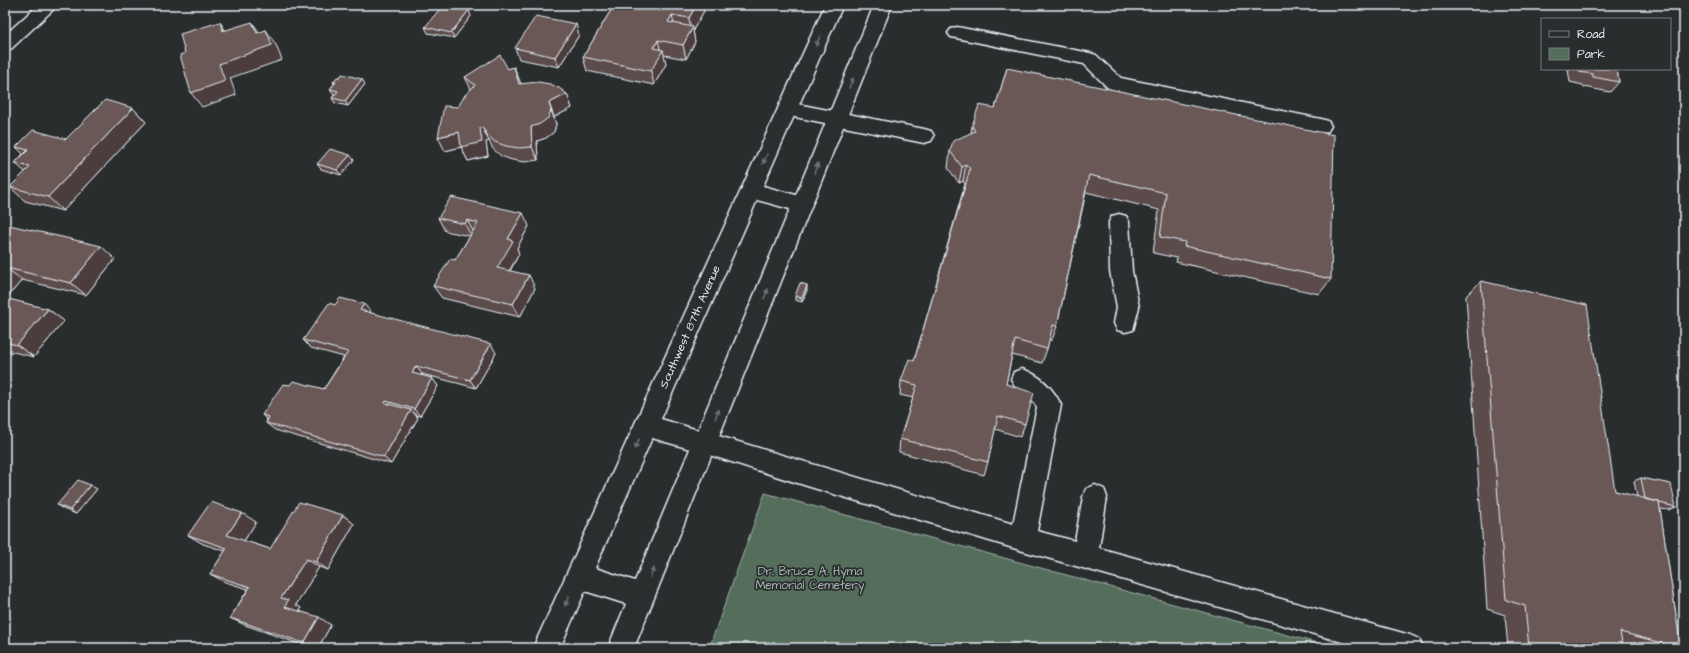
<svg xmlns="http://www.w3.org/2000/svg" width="1689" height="653" font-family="'Architects Daughter',sans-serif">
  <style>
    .green { fill: #556e5b; stroke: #9eb0aa }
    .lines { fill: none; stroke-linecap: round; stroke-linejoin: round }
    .minor-casing { stroke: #e8f1f8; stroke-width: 3 }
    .major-casing { stroke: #e8f1f8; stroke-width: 3 }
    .path { stroke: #e8f1f8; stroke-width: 2.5; stroke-dasharray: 1 3.5; stroke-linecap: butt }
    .minor { fill: #2a2d2e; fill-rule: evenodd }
    .major { fill: #2a2d2e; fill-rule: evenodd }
    .wall { fill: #5c4c4b; stroke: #e8f1f8 }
    .shaded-wall { fill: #4b3e3d; stroke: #e8f1f8 }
    .building { fill: #6b5857; stroke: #e8f1f8 }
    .oneway { fill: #6c7275 }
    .labels { text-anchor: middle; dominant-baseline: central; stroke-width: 3.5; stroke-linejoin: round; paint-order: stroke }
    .street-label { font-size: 12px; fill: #e8f1f8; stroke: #2a2d2e }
    .park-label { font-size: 12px; fill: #a6b6b1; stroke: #2a2d2e }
  </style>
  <rect width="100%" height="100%" fill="#2a2d2e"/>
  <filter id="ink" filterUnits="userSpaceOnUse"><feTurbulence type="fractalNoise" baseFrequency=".025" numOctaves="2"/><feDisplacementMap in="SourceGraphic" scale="8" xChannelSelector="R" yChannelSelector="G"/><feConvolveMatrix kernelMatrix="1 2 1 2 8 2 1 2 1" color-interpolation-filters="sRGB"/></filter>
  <g filter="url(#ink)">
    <path class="green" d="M765,493L1335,648H709Z"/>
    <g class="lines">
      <defs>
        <path id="minor" d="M38,5H58L11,49L5,51V35Z
          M957,27L1090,53L1096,55L1121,78L1321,119L1328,121L1331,126L1328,131L1321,133L1115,90L1108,88L1084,64L951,37L948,33L951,29Z
          M787,102L924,129L931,131L934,136L931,141L924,143L780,114L778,109L780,104Z
          M1119,214L1126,216L1129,222L1132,271L1139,307L1133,330L1125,332L1117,330L1114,323L1117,307L1110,271L1109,222L1112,216Z
          M1022,369C1040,375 1053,388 1061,405L1037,531L1075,541L1083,497L1086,489L1095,485L1104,489L1107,497L1099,548L1410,635L1419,639L1423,648H1363L1023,551L807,486L697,451L693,443L697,435L705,432L1013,524L1037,407C1030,395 1016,391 1011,379L1014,372Z"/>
        <path id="major" d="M825,5H843L763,186L796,195L874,5H892L634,648H608L626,604L585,591L560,648H533ZM757,200L790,209L698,430L661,419ZM652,438L690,449L635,581L595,568Z"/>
      </defs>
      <use href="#minor" class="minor-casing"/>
      <use href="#major" class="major-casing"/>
      <path class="path" d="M764,648L765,644L780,648"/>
      <use href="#minor" class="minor"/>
      <use href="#major" class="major"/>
    </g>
    <path class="wall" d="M614,5L704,11L693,30L695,42L686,59L664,55L666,64L654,85L587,71L583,57Z
      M1522,5H1531L1530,6Z
      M471,16L454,38L428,33L425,27Z
      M579,35L559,67L519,59L515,48Z
      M514,67L520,84L567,94L572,108L554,117L556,124L554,132L546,138L537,141L538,160L525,162L512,160L501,156L493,149L489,141L486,142L488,156L468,161L461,147L445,151L458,107L471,89L465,77L508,69Z
      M1007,68L1331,279L1319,294L1176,262L1177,258L1153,253L1159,210L1086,192L1057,326L1052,340H1049L1047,349L1042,363L1012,355L1006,384L1025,424L1020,437L995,429L988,462L984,475L899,452L900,439L913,398L900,395L901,381L914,361L965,184L963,181L959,183L948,168L950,151L971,133L972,126L995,108Z
      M1568,69H1617L1619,82L1610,92L1584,87L1583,85L1570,82Z
      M333,82L365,84L348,106L335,103L332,98L335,94H334L330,89L334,84Z
      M133,108L146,122L63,211L25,201L10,187L25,172L15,163L23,154L16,147L66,139Z
      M354,160L341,175L321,169L317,164Z
      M438,218L529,226L517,248L519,254L510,271L535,288L520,317L442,298L433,286L455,260L470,236L445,231Z
      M5,224L115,259L86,295L22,280L6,299L48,309L64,321L34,357L5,350Z
      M1481,281L1615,491L1637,497L1634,481L1641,478L1676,507L1669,510L1660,509L1681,648H1627L1622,647L1623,648H1508L1505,615L1487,609L1466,296Z
      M807,290L802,302L795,300V296Z
      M364,304L370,313L496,353L476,388L422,374V376L432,378L438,386L420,416L415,415L418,418L391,464L275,430L266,423L267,420L262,415L290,385L324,389L344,357L311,348L303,340L335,305Z
      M97,489L76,514L63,509L57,505Z
      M343,515L354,524L328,570L319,567L296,605L301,608L300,611L331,625L318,648H311L245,625L230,618L248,589L225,582L210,574L225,551L203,544L188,535L256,522L244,541L270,549Z"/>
    <path class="shaded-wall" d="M696,5H703L704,11L693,30L695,42L686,59L683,45L691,30L689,18Z
      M469,10L471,16L454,38L451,33Z
      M672,15L675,30L668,22Z
      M220,22L230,37L223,31Z
      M252,22L262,36L266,30L276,45L282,60L230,78L236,95L202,107L191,93L219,64L257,33Z
      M576,24L579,35L559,67L555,57Z
      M658,40L661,53L663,50L666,64L654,85L651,71L654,48Z
      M514,67L520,81L525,99L519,84Z
      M362,79L365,84L348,106L345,101Z
      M567,94L572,108L554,117L549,103Z
      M133,108L146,122L63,211L48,197Z
      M551,110L556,124L554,132L546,138L537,141L538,160L532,147L531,127Z
      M482,127L489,141L486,142L488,156L468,161L461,147L445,151L438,137Z
      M350,155L354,160L341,175L337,170Z
      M966,164L963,181L959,183L962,167Z
      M523,213L529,226L517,248L519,254L504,280L497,268L508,239Z
      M467,220L474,233L472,237L465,224Z
      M101,246L115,259L86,295L71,283Z
      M5,268H6L22,280L5,300Z
      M529,275L535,288L520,317L513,304Z
      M807,285V290L802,302V298Z
      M364,304L371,312L367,319L360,310Z
      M48,309L64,321L34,357L17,345Z
      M491,344L496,353L476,388L470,380Z
      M416,366L422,374L418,381L412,373Z
      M432,378L438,386L420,416L414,409Z
      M411,410L418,418L391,464L384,457Z
      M90,485L97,489L76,514L70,510Z
      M242,513L256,522L242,544L227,535Z
      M343,515L354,524L328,570L316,562Z
      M306,559L319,567L296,605L301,608L298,614L285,607L281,598Z
      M319,617L331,625L318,648H313L304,643Z"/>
    <path class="building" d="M443,5L469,10L451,33L425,27Z
      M614,5H696L689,18L672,15L668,22L693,27L683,45L658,40L654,48L663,50L651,71L583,57Z
      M536,16L576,24L555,57L515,48Z
      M220,22L223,31L252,22L257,33L266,30L272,45L219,64L225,81L191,93L180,55L185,53L180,34Z
      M500,55L508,69L514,67L519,84L538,82L550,84L559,88L567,94L549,103L551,110L548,118L540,124L531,127L532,147L519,148L506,146L495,142L487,135L482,127L480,128L482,142L461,147L459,132L438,137L444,106L458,107L465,95L475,85L465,77Z
      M1007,68L1334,135L1331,279L1184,246L1185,242L1160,237L1166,193L1089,175L1057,326L1053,325L1047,349L1015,340L1006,384L1034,393L1025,424L998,416L988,462L900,439L917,385L901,381L909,359L914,361L970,169L966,164L962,167L950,151L953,141L975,131L972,126L979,105L995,108Z
      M1579,69H1617L1619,82L1593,77V74L1579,72Z
      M342,74L362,79L345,101L332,98L338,91L330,89L336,82H333L337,77H340Z
      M105,100L133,108L48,197L10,187L30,167L15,163L28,150L16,147L33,130L66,139Z
      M330,149L350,155L337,170L317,164Z
      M451,197L523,213L508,239L513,241L497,268L529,275L513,304L433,286L450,259L455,260L478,223L467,220L465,224L438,218Z
      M5,224L101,246L71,283L6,268H5Z
      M1481,281L1587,305L1615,491L1659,502L1681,648L1620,632L1623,648H1529L1525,606L1506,600Z
      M800,283L807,285L802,298L795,296Z
      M5,298L48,309L17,345L5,342Z
      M340,298L364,304L360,310L491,344L470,380L416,366L412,373L432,378L414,409L386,401L385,403L411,410L384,457L266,423L269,417L262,415L283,384L290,385L293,381L324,389L348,352L303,340L329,303L335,305Z
      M1641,478L1671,484L1676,507L1659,503V502L1645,499Z
      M78,480L90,485L70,510L57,505Z
      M211,502L242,513L227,535L270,549L299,502L343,515L316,562L306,559L281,598L288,600L285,607L319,617L304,643L230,618L250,587L210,574L227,548L188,535Z"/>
    <defs><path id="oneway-solid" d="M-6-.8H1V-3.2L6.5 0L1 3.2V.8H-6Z"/></defs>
    <g class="oneway">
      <use href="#oneway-solid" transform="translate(818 41) rotate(114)"/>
      <use href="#oneway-solid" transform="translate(851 83) rotate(-68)"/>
      <use href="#oneway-solid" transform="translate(765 159) rotate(114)"/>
      <use href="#oneway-solid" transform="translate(816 168) rotate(-68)"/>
      <use href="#oneway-solid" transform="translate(766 294) rotate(-68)"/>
      <use href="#oneway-solid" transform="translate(717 414) rotate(-68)"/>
      <use href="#oneway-solid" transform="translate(637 444) rotate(114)"/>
      <use href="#oneway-solid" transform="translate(652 573) rotate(-68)"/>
      <use href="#oneway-solid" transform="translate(567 601) rotate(114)"/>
    </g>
  </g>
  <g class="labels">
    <g class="street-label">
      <text transform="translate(690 327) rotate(-66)">Southwest 87th Avenue</text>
    </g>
    <g class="park-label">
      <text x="810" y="571">Dr. Bruce A. Hyma<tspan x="810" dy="14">Memorial Cemetery</tspan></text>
    </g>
  </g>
  <rect width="1689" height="653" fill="none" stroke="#2a2d2e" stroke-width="20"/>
  <rect x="10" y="10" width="1669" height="633" fill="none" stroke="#e8f1f8" stroke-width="1.5" filter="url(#ink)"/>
  <rect x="1541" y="18" width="130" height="52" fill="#2a2d2e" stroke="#767b7f"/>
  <rect x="1549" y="31" width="20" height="6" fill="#2a2d2e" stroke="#767b7f"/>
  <text x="1577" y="38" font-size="12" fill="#e8f1f8">Road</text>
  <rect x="1549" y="48" width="20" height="12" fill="#556e5b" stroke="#767b7f"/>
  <text x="1577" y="58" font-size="12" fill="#e8f1f8">Park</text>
</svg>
